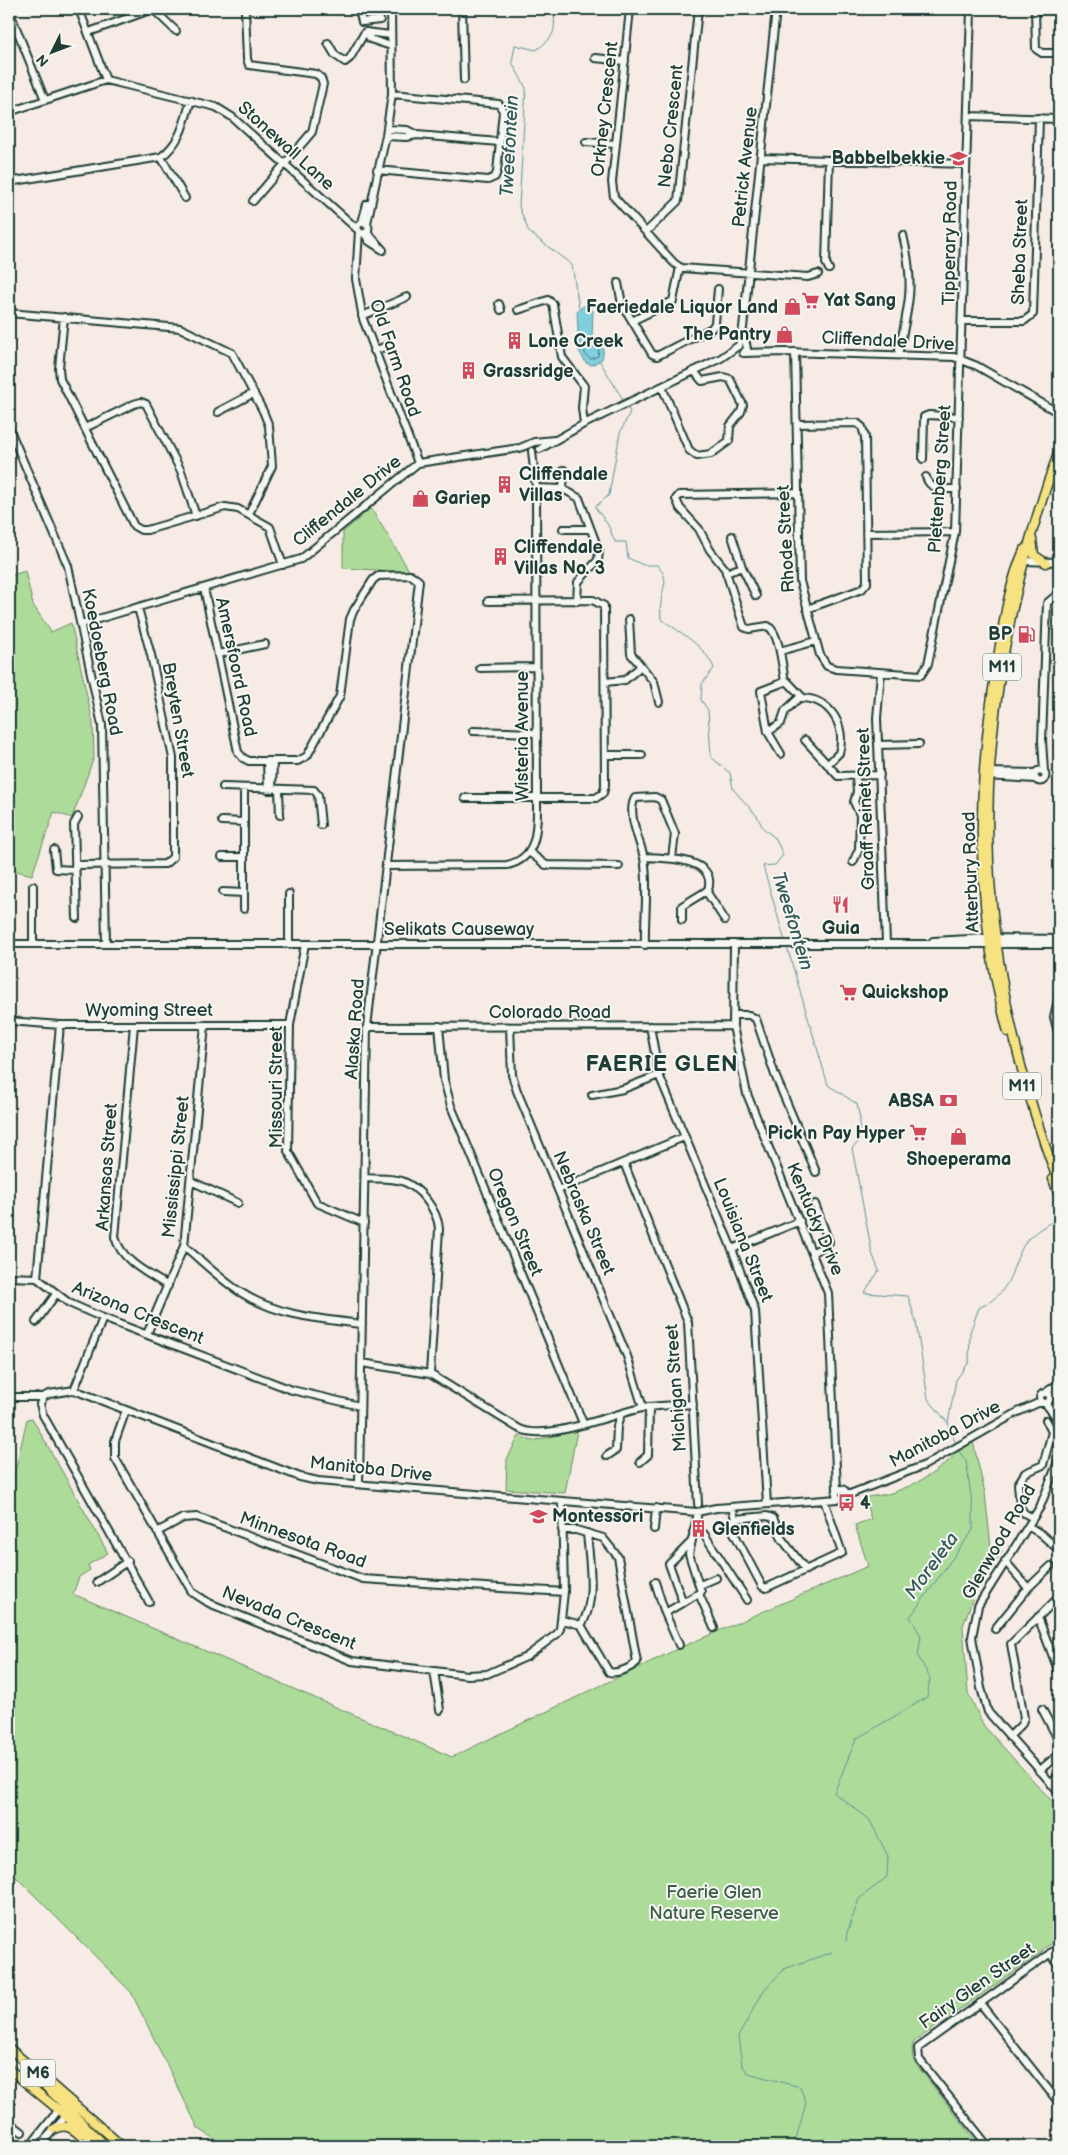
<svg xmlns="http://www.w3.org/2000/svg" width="1068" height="2155" font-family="'Balsamiq Sans',sans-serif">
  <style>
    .green { fill: #addb9a; stroke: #668c67 }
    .water { fill: #80cfdc; stroke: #599599 }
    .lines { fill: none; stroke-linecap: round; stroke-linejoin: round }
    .shore { stroke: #467777; stroke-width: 1 }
    .stream { stroke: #599599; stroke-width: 1 }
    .minor-casing { stroke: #1f3d34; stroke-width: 10 }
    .major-casing { stroke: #1f3d34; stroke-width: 11 }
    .minor { stroke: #f6f6f2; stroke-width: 6 }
    .major { stroke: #f7e281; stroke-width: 8 }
    .labels { text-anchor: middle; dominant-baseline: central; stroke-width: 4; stroke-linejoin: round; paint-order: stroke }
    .shield { fill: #f6f6f2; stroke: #60746d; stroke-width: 1 }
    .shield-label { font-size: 16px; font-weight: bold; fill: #1f3d34 }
    .street-label { font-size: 18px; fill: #1f3d34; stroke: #f6f6f2 }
    .poi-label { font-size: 18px; font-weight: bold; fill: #1f3d34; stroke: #f6f6f2; text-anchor: start }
    .park-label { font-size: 18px; fill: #3b5d48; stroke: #f6f6f2 }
    .water-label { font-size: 19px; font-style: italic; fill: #325a56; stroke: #f6f6f2 }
    .district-label { font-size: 22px; font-weight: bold; letter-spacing: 1px; fill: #1f3d34; stroke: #f6f6f2 }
  </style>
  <rect width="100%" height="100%" fill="#f7ebe5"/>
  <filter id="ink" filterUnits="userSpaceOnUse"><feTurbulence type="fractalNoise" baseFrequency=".02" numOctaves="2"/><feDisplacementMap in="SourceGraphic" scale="10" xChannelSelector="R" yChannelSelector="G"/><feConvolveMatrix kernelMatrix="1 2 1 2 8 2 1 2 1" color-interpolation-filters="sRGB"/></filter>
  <g filter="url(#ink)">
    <path class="green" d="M371,508L410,572L343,568V532Z
      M25,571L33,605L51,632L71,623L93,723L94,757L72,818L54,812L32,875L9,869V576Z
      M32,1418L108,1553L88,1565L90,1570L79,1577L73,1594L452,1757L675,1650L868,1566L855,1525L871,1519L864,1498C873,1495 882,1496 891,1493C917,1484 931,1476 952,1458V1454L973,1442L985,1493L991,1547L1002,1551L975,1592L963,1626L968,1693L984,1726L1059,1809V1939L1043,1949V1951L914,2042L912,2047L913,2060L980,2146H224L198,2128L131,1992L9,1870V1498L27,1419Z
      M577,1431L565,1493L506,1489L507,1459L519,1436L532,1441Z"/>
    <path class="water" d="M585,305L593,311L592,337C600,346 606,345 602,359L592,365L586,363L579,351L577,311Z"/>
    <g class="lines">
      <path class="shore" d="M586,340L599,349L598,356L591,359C584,356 581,345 586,340Z"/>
      <path class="stream" d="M554,9C555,32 556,36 536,50L515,45L512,62L526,88L519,207L529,232L572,265L579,308
        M599,360L624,401
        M627,407L630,412L620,433L609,495L595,507L608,525L615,542H626L628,558L643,565H657C671,581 662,585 661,603C660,608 661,614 661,619C681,633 705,646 714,668L702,684L701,700L708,710L711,757L730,773L733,789L757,816L763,828L776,839L783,855L775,865L763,866L785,941
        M787,947L828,1085L857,1104L860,1119L859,1142L852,1148L872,1253L879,1271L864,1293L908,1296L916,1322L928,1399L948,1423
        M956,1444L948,1423L956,1380L969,1362L970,1332L979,1308C1014,1291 1008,1272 1025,1243C1031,1233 1049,1224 1059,1217
        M846,1941L847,1933L859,1899L887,1877L888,1856L869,1819L834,1793L856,1739L927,1697L930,1678L918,1656L921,1636L910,1617L973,1530V1510L966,1461L958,1450
        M794,2146L806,2103L800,2087L748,2073L742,2065L738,2037L764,1990L784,1969L832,1952"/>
      <defs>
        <path id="minor" d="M79,9L106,80
          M153,9L176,31
          M245,9L247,59L249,65L316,74L321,78L323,84L312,132L253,201
          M359,9L362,22L380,20
          M462,9L464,80
          M630,9L612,182L614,197L674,263L681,268L808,277L818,274
          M1035,9L1036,49L1042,53H1059
          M9,10L45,100
          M89,32L153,9
          M367,32L370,39L391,46
          M328,43L335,55L345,62L350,58L365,32L391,35
          M595,58L625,61
          M9,112L106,80L216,107L232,117L357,229
          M968,116L1059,119
          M387,129L407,130L417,135
          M386,136L406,137L417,135L499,142
          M586,142L616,144
          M161,157L185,198
          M761,158L966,164
          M377,170L488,180L495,177L497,172L503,111L499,104L392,94
          M9,182L161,157C181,142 184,123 191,100
          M362,222L367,204
          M357.5 228a5.5 5.5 0 1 1 11 0a5.5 5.5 0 1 1-11 0Z
          M367,223L386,135L392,94L391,9
          M359,231L356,279L363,319L418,463
          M367,232L382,249
          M646,232L678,201L698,9
          M364,233L369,241L383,250
          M829,269L826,263L829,160
          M618,283L622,304L652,354L657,356L712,328L715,323L718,289
          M499,304L501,310
          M518,310L548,300L553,304L562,357L584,386L582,408L584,424
          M9,313L180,328L232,353L263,411L269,426L272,466L249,514
          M362,316L407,297
          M64,317L59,368L60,379L134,526L141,530H147L225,507L238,509L270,527L283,565
          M632,321L673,301L680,267
          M963,321H1024L1033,314L1039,118
          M739,346L743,328L776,9
          M374,351L389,345
          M795,352L800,581L820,655L827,666L836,669L921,675L928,664L955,532L971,9
          M743,353L747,349L744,333
          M744,353L785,352L954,357L977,366L1059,413
          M898,355C909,305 915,286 903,235
          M662,387L689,450L697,456L711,454L729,441L730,426L741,412L743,405L730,379L723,377L702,381L694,371
          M218,412L254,393
          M797,424L857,423L862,427L865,437L867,583L862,589L807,609
          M9,428L68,566L102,725L106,944
          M85,428L134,404L141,402L146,404L181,471L196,516
          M540,449L584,424L721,358L738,346
          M923,459L924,417L929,415L959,417
          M926,477C930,491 944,489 957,489
          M536,488L563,489L579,498L599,551L598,560L578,582L577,601
          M563,489L564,470
          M563,529H590
          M866,533L955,532
          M1021,561L1059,562
          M742,567L756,596
          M726,573L742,567L732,536
          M204,588L238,752L243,758L249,761H298L307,756L340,696L350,619L354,610L373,580L378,576L411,575L419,581L367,1027L359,1484
          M81,624L301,559L418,463L520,448L534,442L554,440
          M780,651L816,641
          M218,654L265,644
          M641,666L654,682L659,702
          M480,668L536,667
          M881,673L877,718L886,943
          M785,681C782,667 780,634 768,626L749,629L744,627L725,569L710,550L699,529L680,508L676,499L679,495L798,493
          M605,682L625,680L641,666L631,654L629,619
          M473,731L537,733
          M768,732L781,723L785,711L799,698C830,697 847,726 839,753L828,764
          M805,740L838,776L880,775
          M878,745L919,744
          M781,754L768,732L761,691L787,681L803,698
          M606,755H642
          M267,761L268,790
          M1034.5 776a5.5 5.5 0 1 1 11 0a5.5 5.5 0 1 1-11 0Z
          M1044,771L1042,741L1047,603L1059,593
          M987,772L1036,773
          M986,776L1036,779
          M223,787L314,790L318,795L321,825
          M272,790L273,761
          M279,790L280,815
          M465,798H596L603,793L605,786L604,606L593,600L488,601
          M222,821L244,822
          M54,850L56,869L75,870
          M529,852L546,865L619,866
          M222,857H244
          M644,857C664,858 718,857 708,890L682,906V920
          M853,862L859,849L860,815L854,802L857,792L856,776
          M75,865L165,864L173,857V758L151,655L138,608
          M387,866L507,865C540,858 537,825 537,798L536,488L532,451
          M706,891L725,920
          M223,892L244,893
          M289,894V943
          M244,909V789
          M77,918L74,824L78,817
          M933,941L988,938L1059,939
          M9,944H1059
          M33,944V886
          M305,944L290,1025L288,1151L317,1203L364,1223
          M734,944L733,1026L747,1094L828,1293L837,1490
          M645,945C644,918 649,885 644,858C641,843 626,813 635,798L655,797L661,800L675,834L672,858
          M1059,995L1054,1017L1059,1036
          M733,1015H749L756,1019L775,1075L816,1172
          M9,1021L60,1025H290
          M60,1025L37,1278L69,1303L103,1318L292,1390L360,1406
          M134,1025L115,1237C122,1262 148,1273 168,1286
          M439,1026L444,1080L451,1106L583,1423
          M650,1026L659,1075L732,1249L755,1311L767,1504
          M367,1027L733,1026
          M510,1027L512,1075L517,1091L627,1356L643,1408
          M592,1095L623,1089L659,1075
          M624,1163L688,1322L698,1504
          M366,1178C377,1179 391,1178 402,1181C420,1187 438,1211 439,1229L430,1374
          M191,1181L238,1203
          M558,1190L684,1137
          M184,1246C202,1261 220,1279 240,1292C277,1316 320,1319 362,1324
          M732,1249L800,1221
          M813,1252L827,1245L829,1242L815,1204
          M9,1277L37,1278
          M36,1322L56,1294
          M147,1334L184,1246L205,1025
          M362,1363L430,1374L518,1428C545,1443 611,1414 642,1408C659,1405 676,1405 693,1404
          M74,1390L103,1318
          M1040 1398a5 5 0 1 1 10 0a5 5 0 1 1-10 0Z
          M1045,1393L1059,1383
          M9,1397H43L49,1394L74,1390L300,1477L318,1481L697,1512L716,1508L838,1499
          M43,1397L40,1404L43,1415L149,1602
          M1050,1398L1059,1390
          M1045,1403L1059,1421
          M126,1410L115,1441V1458L192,1592L209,1603L352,1661L467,1675L487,1674L526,1657L557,1634L560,1629L564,1592L562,1502
          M607,1456L616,1450L617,1426L621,1414
          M1059,1459L1040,1507L978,1606L972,1637L981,1688L988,1712L1059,1792
          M640,1462L648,1455L649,1408
          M836 1494a5 5 0 1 1 10 0a5 5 0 1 1-10 0Z
          M845,1496L925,1465L1018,1412L1038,1403H1043
          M732,1507L735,1519L767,1516L773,1518L782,1539L806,1570
          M1033,1518L1024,1513L1020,1507L1018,1484L1025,1473L1043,1465L1052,1432L1046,1420
          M735,1519L734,1533L762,1586L766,1588L842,1553L824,1500
          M1028,1526L1041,1534L1059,1550
          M654,1529L656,1508
          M562,1530H576L603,1538L618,1557L637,1662C631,1668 617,1674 609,1672L581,1625L562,1620
          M157,1532L183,1518L197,1517L363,1579L564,1592
          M693,1532L704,1534L747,1600
          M1005,1561L1028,1588
          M97,1582L128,1561
          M655,1582L665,1613
          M700,1585L716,1578
          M699,1594L714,1628
          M683,1603L669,1564L691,1542
          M1038,1617L1058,1670
          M581,1625C597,1603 589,1559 587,1533
          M995,1629L1028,1588L1051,1566
          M679,1645L665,1613L701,1592L689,1554L698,1512
          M434,1671L440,1710
          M1042,1709L1059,1741
          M1009,1737L1021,1725L1024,1718L1011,1644L1059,1597
          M1039,1771L1059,1754
          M1051,1784L1059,1775
          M1050,1953L1059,1965
          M980,2003L1059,2103
          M9,2122L22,2132
          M30,2146L60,2108
          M39,2146L68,2114
          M988,2146L919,2059L918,2048L1059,1947"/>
        <path id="major" d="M1059,451C1012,577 983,725 989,861C994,971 1020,1081 1059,1184
          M1032,539L1034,555L1046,563
          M1008,1032C975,913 976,785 997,664C1003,626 1008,586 1024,550
          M1053,1179L1059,1196
          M9,2048L122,2146
          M9,2069L66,2116L99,2146
          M36,2077L64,2104L66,2116
          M69,2104L74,2115L106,2146
          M54,2129C65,2124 71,2127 80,2135"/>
      </defs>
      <use href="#minor" class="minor-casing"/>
      <use href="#major" class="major-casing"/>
      <use href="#minor" class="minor"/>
      <use href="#major" class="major"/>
    </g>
  </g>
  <defs>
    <symbol id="school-bare" viewBox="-9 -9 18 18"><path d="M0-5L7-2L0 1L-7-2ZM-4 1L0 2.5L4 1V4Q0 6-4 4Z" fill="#d1495b" stroke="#f6f6f2" stroke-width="2.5" paint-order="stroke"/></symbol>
    <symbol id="supermarket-bare" viewBox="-9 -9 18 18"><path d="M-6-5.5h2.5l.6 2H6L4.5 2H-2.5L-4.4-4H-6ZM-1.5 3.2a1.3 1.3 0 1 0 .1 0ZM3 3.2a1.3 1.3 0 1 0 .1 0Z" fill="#d1495b" stroke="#f6f6f2" stroke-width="2.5" paint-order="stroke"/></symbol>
    <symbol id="shop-bare" viewBox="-9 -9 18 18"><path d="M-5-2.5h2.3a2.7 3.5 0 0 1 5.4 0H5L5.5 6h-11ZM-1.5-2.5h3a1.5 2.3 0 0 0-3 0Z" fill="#d1495b" stroke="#f6f6f2" stroke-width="2.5" paint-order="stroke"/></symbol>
    <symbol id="building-bare" viewBox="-9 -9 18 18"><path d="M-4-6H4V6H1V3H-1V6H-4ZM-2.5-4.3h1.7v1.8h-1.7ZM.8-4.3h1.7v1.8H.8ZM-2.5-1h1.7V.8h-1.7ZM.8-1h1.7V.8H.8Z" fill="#d1495b" stroke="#f6f6f2" stroke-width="2.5" paint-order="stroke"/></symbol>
    <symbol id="fuel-bare" viewBox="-9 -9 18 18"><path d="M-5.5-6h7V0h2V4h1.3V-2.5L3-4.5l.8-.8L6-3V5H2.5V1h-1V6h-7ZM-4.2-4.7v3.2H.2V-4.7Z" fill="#d1495b" stroke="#f6f6f2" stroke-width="2.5" paint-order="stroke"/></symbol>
    <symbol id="restaurant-bare" viewBox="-9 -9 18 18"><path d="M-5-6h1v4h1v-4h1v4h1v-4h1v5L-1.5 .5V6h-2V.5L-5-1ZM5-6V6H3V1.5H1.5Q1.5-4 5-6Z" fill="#d1495b" stroke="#f6f6f2" stroke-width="2.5" paint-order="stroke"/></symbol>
    <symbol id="bank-bare" viewBox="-9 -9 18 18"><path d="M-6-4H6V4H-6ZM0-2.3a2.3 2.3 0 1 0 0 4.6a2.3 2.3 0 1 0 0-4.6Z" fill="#d1495b" stroke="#f6f6f2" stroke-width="2.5" paint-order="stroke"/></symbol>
    <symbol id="bus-bare" viewBox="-9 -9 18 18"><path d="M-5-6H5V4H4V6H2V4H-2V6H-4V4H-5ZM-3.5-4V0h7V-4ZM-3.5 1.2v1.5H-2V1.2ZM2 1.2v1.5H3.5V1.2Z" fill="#d1495b" stroke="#f6f6f2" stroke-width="2.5" paint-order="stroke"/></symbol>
  </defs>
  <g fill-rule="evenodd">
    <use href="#school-bare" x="946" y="146" width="25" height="25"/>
    <use href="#supermarket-bare" x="798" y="288" width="25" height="25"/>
    <use href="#shop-bare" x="780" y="294" width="25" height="25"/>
    <use href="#shop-bare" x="772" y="322" width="25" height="25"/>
    <use href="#building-bare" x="502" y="328" width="25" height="25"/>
    <use href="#building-bare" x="456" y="358" width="25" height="25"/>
    <use href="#building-bare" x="492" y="472" width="25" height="25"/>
    <use href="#shop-bare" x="408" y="486" width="25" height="25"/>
    <use href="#building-bare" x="488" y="544" width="25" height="25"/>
    <use href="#fuel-bare" x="1014" y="622" width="25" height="25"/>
    <use href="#restaurant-bare" x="828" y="892" width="25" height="25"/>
    <use href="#supermarket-bare" x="836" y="980" width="25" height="25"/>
    <use href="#bank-bare" x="936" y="1088" width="25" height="25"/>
    <use href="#supermarket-bare" x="906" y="1120" width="25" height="25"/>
    <use href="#shop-bare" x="946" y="1124" width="25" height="25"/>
    <use href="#bus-bare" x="834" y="1490" width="25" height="25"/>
    <use href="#school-bare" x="526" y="1504" width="25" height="25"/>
    <use href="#building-bare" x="686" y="1516" width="25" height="25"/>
  </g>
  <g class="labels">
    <g class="shield">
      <rect x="983" y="653.5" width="38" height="27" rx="4"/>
      <rect x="1003" y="1072.5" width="38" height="27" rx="4"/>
      <rect x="20.5" y="2059.5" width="35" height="27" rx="4"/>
    </g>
    <g class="shield-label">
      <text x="1002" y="667">M11</text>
      <text x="1022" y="1086">M11</text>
      <text x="38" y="2073">M6</text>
    </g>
    <g class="street-label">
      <text transform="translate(605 109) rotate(-84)">Orkney Crescent</text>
      <text transform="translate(671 126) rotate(-84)">Nebo Crescent</text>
      <text transform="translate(286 146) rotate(42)">Stonewall Lane</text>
      <text transform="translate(745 167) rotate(-84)">Petrick Avenue</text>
      <text transform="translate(950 243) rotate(-89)">Tipperary Road</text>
      <text transform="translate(1020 252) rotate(-88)">Sheba Street</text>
      <text transform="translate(888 341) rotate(3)">Cliffendale Drive</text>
      <text transform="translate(395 358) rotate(71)">Old Farm Road</text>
      <text transform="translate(940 479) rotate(-86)">Plettenberg Street</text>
      <text transform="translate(347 501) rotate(-39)">Cliffendale Drive</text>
      <text transform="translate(786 539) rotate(-93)">Rhode Street</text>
      <text transform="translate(102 662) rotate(79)">Koedoeberg Road</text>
      <text transform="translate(236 667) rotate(78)">Amersfoord Road</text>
      <text transform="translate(178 720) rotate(80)">Breyten Street</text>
      <text transform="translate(522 736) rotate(-90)">Wisteria Avenue</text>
      <text transform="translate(866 809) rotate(-92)">Graaff Reinet Street</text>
      <text transform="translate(971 872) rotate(-92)">Atterbury Road</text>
      <text x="459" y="929">Selikats Causeway</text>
      <text x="149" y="1010">Wyoming Street</text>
      <text x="550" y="1012">Colorado Road</text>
      <text transform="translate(355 1029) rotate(-86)">Alaska Road</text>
      <text transform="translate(276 1087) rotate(-90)">Missouri Street</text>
      <text transform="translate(107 1167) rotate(-86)">Arkansas Street</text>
      <text transform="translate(176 1167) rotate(-84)">Mississippi Street</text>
      <text transform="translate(584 1213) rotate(67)">Nebraska Street</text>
      <text transform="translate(815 1219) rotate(67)">Kentucky Drive</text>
      <text transform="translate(515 1222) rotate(67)">Oregon Street</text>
      <text transform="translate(743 1240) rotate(68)">Louisiana Street</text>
      <text transform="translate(138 1313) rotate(22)">Arizona Crescent</text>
      <text transform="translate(676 1388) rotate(-94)">Michigan Street</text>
      <text transform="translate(945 1434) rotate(-28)">Manitoba Drive</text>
      <text transform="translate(371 1469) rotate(6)">Manitoba Drive</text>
      <text transform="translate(303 1540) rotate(20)">Minnesota Road</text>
      <text transform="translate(999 1542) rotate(-60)">Glenwood Road</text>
      <text transform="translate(289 1618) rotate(22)">Nevada Crescent</text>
      <text transform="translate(977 1986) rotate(-35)">Fairy Glen Street</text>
    </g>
    <g class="poi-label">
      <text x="945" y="158" text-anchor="end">Babbelbekkie</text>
      <text x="824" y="300">Yat Sang</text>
      <text x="778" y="307" text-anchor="end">Faeriedale Liquor Land</text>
      <text x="771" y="334" text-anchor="end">The Pantry</text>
      <text x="528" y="341">Lone Creek</text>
      <text x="483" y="371">Grassridge</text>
      <text x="519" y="474">Cliffendale<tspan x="519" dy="21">Villas</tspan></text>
      <text x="435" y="498">Gariep</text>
      <text x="514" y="547">Cliffendale<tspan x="514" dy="21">Villas No. 3</tspan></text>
      <text x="1012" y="634" text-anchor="end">BP</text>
      <text x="841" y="928" text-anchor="middle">Guia</text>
      <text x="862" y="992">Quickshop</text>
      <text x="934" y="1101" text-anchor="end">ABSA</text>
      <text x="905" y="1133" text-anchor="end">Pick n Pay Hyper</text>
      <text x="959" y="1159" text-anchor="middle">Shoeperama</text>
      <text x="860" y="1503">4</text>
      <text x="552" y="1516">Montessori</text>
      <text x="712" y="1529">Glenfields</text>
    </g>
    <g class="park-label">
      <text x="714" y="1892">Faerie Glen<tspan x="714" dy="21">Nature Reserve</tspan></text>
    </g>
    <g class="water-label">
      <text transform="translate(510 146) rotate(-87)">Tweefontein</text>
      <text transform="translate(792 921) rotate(73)">Tweefontein</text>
      <text transform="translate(932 1566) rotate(-54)">Moreleta</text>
    </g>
    <g class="district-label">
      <text x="662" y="1064">FAERIE GLEN</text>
    </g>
  </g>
  <rect width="1068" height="2155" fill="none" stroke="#f6f6f2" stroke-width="30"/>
  <rect x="15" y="15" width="1038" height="2125" fill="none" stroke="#1f3d34" stroke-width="2" filter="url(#ink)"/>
  <g transform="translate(52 52) rotate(228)" stroke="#f6f6f2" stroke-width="4" paint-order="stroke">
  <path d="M0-4L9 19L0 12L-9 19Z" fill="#1f3d34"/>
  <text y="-8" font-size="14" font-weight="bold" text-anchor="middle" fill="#1f3d34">N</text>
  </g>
</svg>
